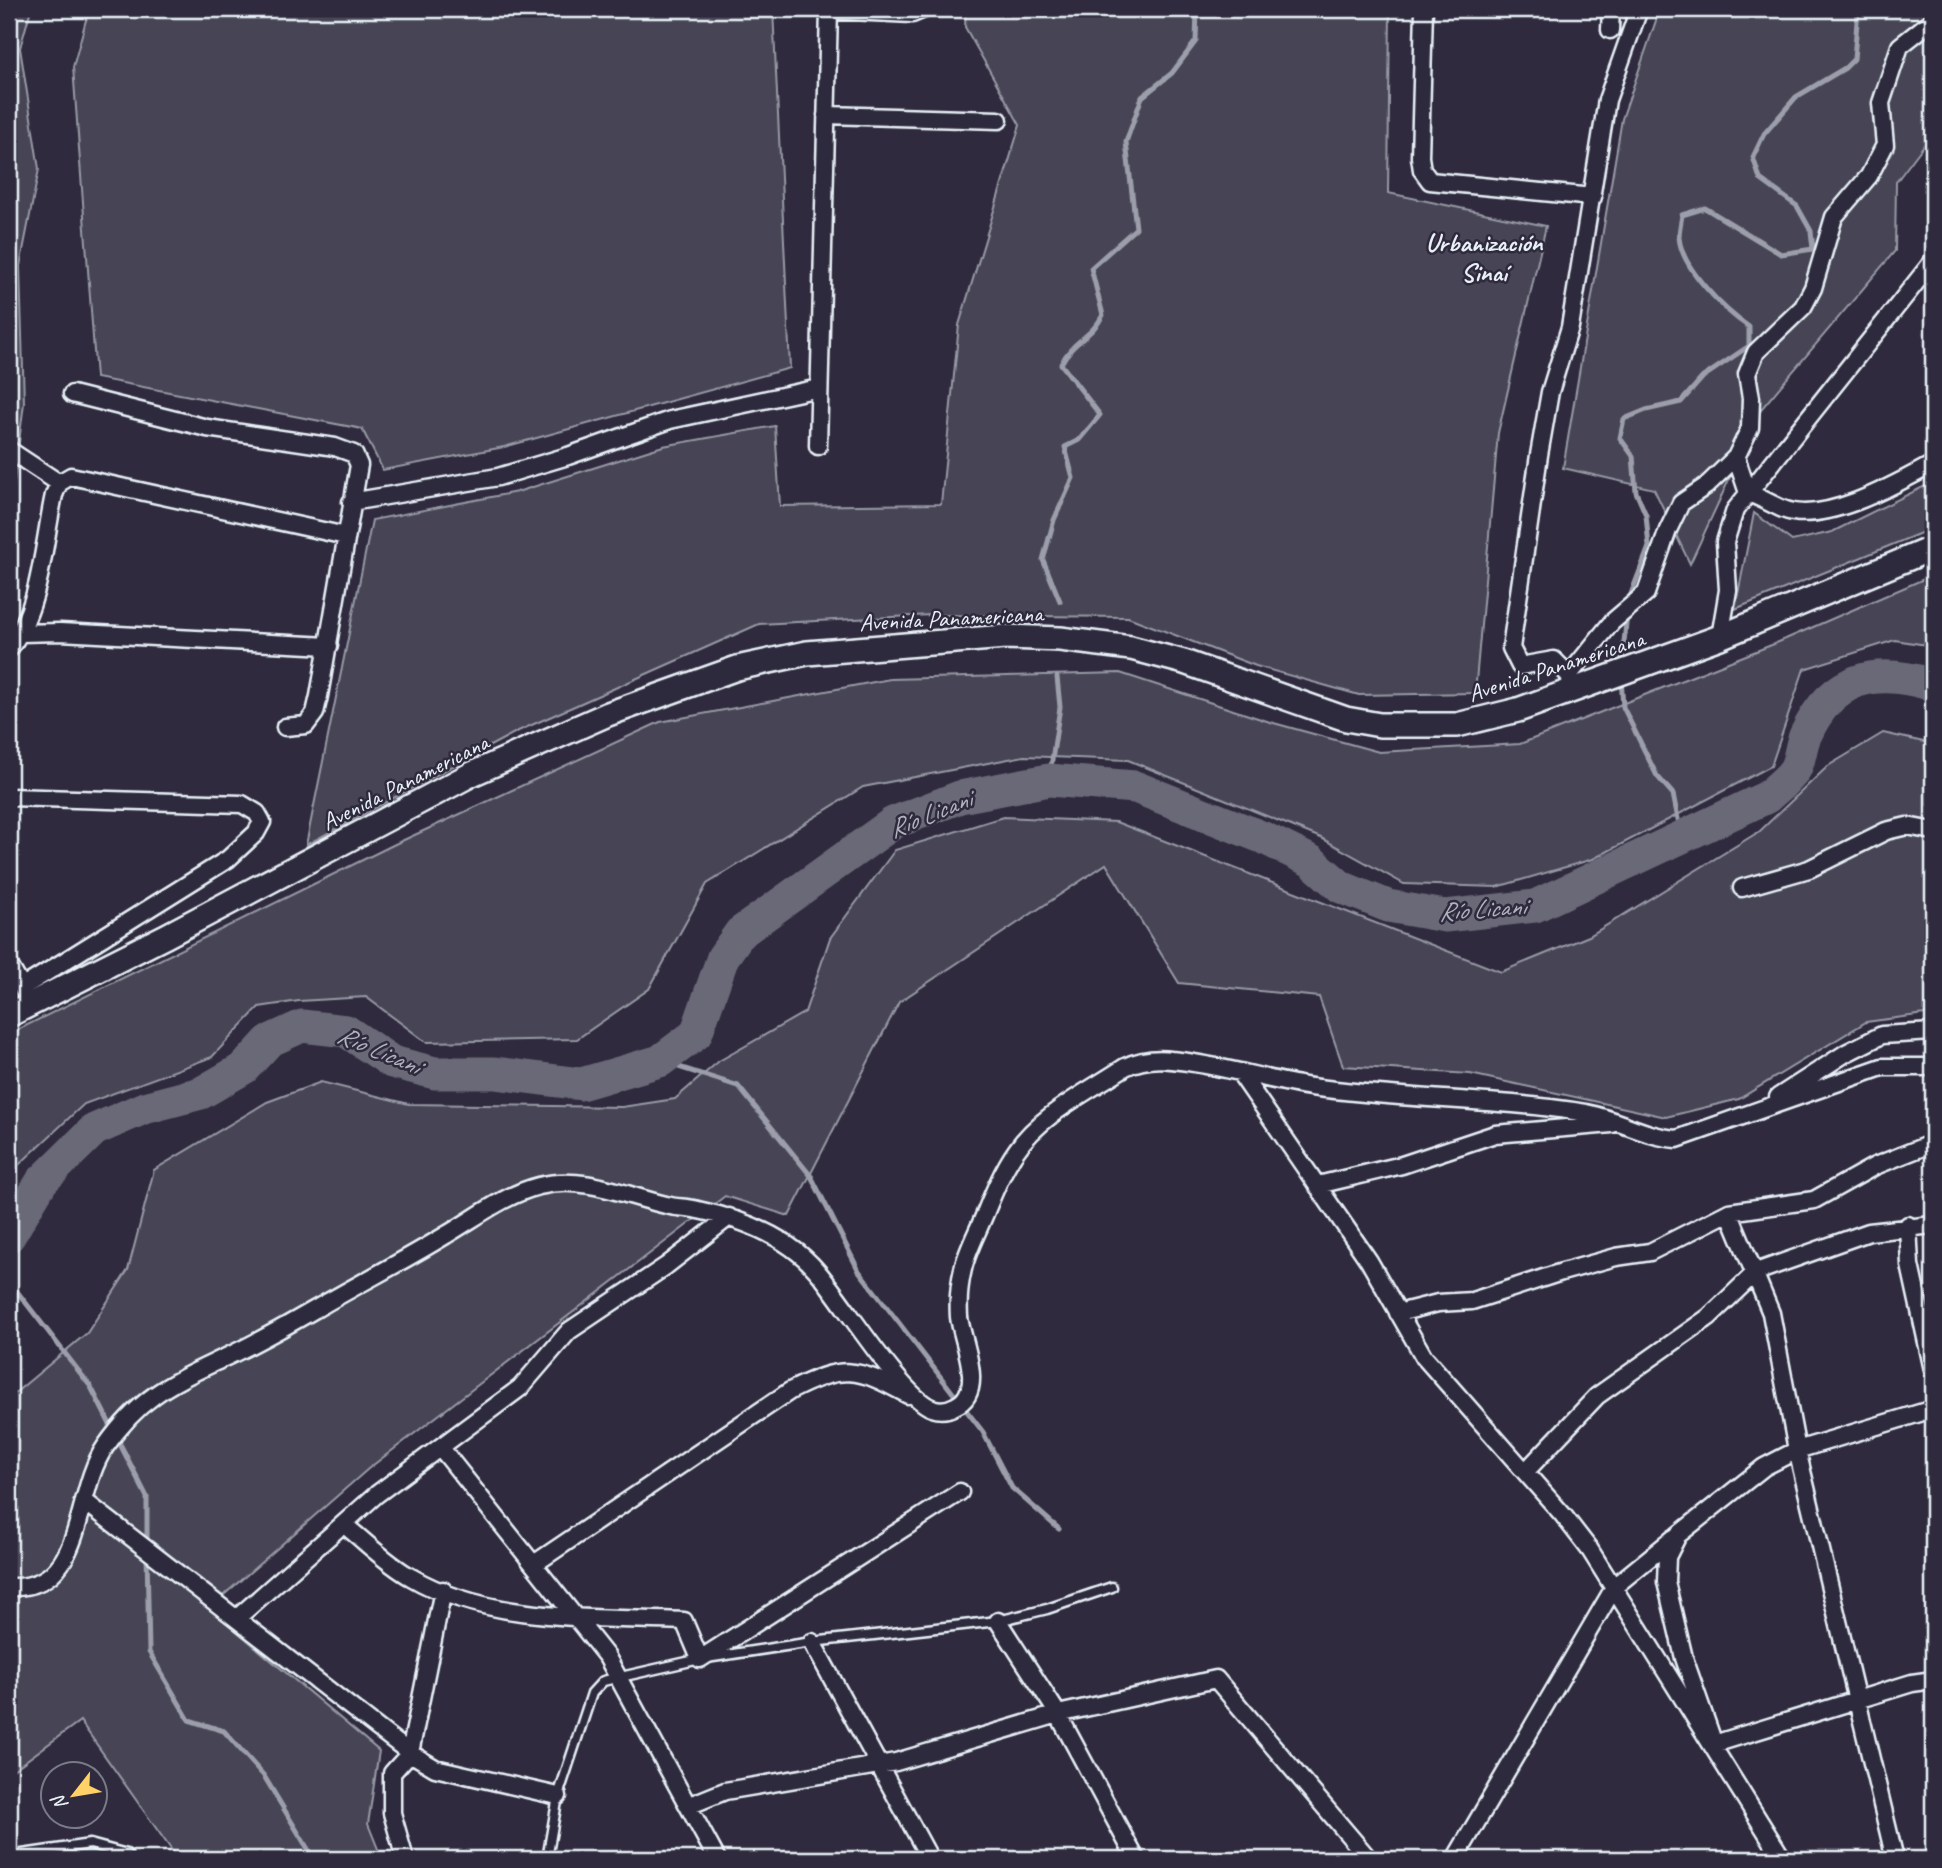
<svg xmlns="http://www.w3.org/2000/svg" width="1942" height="1868" font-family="Caveat,sans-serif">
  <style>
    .green { fill: #464455; stroke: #979aa6; stroke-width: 2 }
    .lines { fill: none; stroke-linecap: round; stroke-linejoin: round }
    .stream { stroke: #9c9fab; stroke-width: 5 }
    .river { stroke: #696978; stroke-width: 33 }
    .service-casing { stroke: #e8f1f8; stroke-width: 13 }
    .minor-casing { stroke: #e8f1f8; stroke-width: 21 }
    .secondary-casing { stroke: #e8f1f8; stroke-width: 28 }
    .service { stroke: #2f2a3d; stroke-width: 8 }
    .minor { stroke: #2f2a3d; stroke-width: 16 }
    .secondary { stroke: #2f2a3d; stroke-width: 23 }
    .labels { text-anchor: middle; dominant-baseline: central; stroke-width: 5; stroke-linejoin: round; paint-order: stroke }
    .street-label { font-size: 24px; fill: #e8f1f8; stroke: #2f2a3d }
    .neighbourhood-label { font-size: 26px; font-weight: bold; fill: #e8f1f8; stroke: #2f2a3d }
    .water-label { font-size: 26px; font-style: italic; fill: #afb4be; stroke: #2f2a3d }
  </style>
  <rect width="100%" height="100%" fill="#2f2a3d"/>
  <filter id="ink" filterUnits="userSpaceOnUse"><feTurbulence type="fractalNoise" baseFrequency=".0143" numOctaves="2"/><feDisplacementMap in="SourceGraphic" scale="14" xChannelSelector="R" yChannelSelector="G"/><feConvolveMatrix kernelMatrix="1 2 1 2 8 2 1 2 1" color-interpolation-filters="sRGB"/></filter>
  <g filter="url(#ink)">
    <path class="green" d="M9,9H31L20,48L39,169L20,266L24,403L9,522Z
      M89,9H773L790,368L504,447L383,470L362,429L96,378L73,67Z
      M966,9H1390L1388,193L1546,226L1498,433L1475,693L1359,695L1256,666L1128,617L931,615L759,624L516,732L306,845L372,520L517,492L663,446L775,426L780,506L941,504L959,325L1020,125L965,27Z
      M1660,9H1933V133L1896,182L1895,251L1762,408L1690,564L1654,489L1563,468L1622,119Z
      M1933,482V528L1735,609L1754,513L1792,541L1832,532Z
      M1933,575V646L1895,640L1804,669L1771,766L1593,859L1497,887L1404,884L1321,838L1128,760L1024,756L863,787L707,884L649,989L577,1039L426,1042L366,997L299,1001L259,1007L212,1057L84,1104L9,1174V1034L395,844L660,722L890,679L1120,673L1270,722L1379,752L1520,744L1774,644Z
      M1883,733L1933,744V1013L1866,1022L1739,1099L1666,1117L1470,1074L1343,1066L1319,997L1179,983L1106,864L899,1002L789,1216L725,1196L368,1469L209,1608L379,1751L368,1824L382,1859H178L80,1721L9,1773V1398L87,1333L128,1270L154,1170L267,1102L321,1082L409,1104L622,1107L675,1099L719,1061L805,1012L830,938L895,850L1003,817L1116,822L1501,972L1589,936L1760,831L1828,766Z"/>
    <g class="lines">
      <path class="stream" d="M1060,601L1043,560L1054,520L1073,478L1065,447L1079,440L1100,415L1061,364C1073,340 1091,338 1103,315L1091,268L1136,228L1126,142L1142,97L1172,73L1196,41L1197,9
        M1628,602L1649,547L1646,515L1636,492L1633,456L1620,438L1624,419L1646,410L1681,402L1703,377L1749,346V327C1725,311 1681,268 1679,237C1679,230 1681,222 1682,215L1705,208L1781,254L1813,249L1811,231L1797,206L1760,179L1753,157L1764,134L1796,97L1845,68L1854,59L1858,9
        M1621,668L1627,615
        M1621,678L1623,707L1657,776L1673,794L1682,839
        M1049,780L1060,707L1057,677
        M660,1061L738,1086L811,1176L859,1271L983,1432L1012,1488L1059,1529
        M9,1235V1236
        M9,1281L91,1387L147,1497V1544
        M147,1553L149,1652L189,1720L224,1731L264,1776L314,1859"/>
      <path class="river" d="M9,1236L42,1181L94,1130L144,1108L201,1093L244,1068L269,1041L302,1026L346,1031L392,1062L435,1073H495L581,1084L660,1061L696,1034L723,957L740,933L893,823L960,797L1049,780L1135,787L1264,838L1311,861L1341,887L1388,906L1445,916L1535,906L1767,797C1775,789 1788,780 1794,771C1801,760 1800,745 1806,734C1833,676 1875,667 1933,685"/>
      <defs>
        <path id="service" d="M9,1856L90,1844L127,1854L129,1859
          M547,1859L558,1796L592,1693L603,1681L700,1659L812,1642L998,1621L1047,1609L1112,1587"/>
        <path id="minor" d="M1424,9L1420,157L1422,170L1430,181L1593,197
          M1933,20L1900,46L1881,103L1885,145L1869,176L1834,217L1813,288L1803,307L1756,352L1747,374L1751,398L1750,428L1736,457L1748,493C1760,497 1771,504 1783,509C1823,526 1898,483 1933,464
          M1610,30L1611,9
          M826,115L999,120
          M72,394L207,428L335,447L354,454L359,465L319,696L315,713L306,725L285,727
          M818,446L829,10L912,14L924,9
          M9,450L59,483
          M351,502L498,477L568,456L670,420L819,388
          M21,633L60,632L329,646
          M1720,637L1728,590L1725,542L1735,510L1933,261
          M9,649C41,608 43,545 54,495L59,483L71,476L346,536
          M1569,675L1612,622L1646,593L1668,530L1681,503L1706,486L1736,457
          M1573,691L1569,675L1554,660L1520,666L1511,648L1539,455L1550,392L1570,327L1607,100L1639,9
          M9,797L242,804L257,813L262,822L256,833L228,859L23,987
          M1742,888L1809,869L1886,831L1907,826L1933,831
          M9,965L27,996
          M1240,1073L1369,1261L1424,1357L1563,1515L1590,1550L1783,1859
          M1778,1097L1846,1053L1882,1035L1933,1032
          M1318,1185L1402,1165L1495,1134L1612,1124
          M1729,1212L1771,1313L1797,1450L1895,1859
          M1908,1225L1910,1265L1933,1370
          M1398,1313L1438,1303L1472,1301L1562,1272L1616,1257L1650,1252L1729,1212L1814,1200L1875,1166L1933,1143
          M1933,1409L1797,1450L1764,1467L1678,1535L1667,1557L1666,1582L1684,1658L1714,1744L1912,1683L1933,1680
          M441,1448L607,1657L717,1859
          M1526,1471L1597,1396L1709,1317L1756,1272L1869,1232L1933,1225
          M83,1500L410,1753L435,1768L558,1796
          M343,1524C365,1541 387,1564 411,1577C489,1623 595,1617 684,1621L700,1659L960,1492
          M534,1564L790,1391C843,1364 857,1367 908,1395
          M9,1587C87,1591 72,1495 105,1447C141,1395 172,1383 226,1357C261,1341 293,1322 326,1303C366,1280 407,1259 446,1235C477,1217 504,1195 539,1186C584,1175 623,1195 666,1205C676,1208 687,1207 698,1210C742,1219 788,1236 818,1272C842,1300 902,1397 932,1408C940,1411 948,1410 955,1406C987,1392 962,1342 959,1317C958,1301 959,1285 963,1269C967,1251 977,1233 984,1216C993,1194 1002,1171 1016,1151C1040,1115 1089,1091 1125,1067C1140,1060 1154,1058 1171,1060C1218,1064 1265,1080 1311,1087C1402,1100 1495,1098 1586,1113C1617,1119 1645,1137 1677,1139L1882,1067H1933
          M237,1618L377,1494L520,1388L569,1331L666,1266L729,1217
          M998,1621L1058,1714L1136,1859
          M812,1642L930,1859
          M688,1806L725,1791L896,1762L1058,1714L1216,1679L1369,1859
          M405,1859L392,1813V1773L410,1753L443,1590
          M1455,1859L1615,1586L1674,1538"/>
        <path id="secondary" d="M9,1015L166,936L472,774L608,714L737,668L807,653L1005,637L1060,639L1131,648L1184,662L1346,719L1380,725H1457L1518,710L1720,637L1933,548"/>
      </defs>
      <use href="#service" class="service-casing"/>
      <use href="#minor" class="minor-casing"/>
      <use href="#secondary" class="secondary-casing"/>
      <use href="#service" class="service"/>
      <use href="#minor" class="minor"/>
      <use href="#secondary" class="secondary"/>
    </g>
  </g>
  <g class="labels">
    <g class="street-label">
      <text transform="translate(951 618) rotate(-3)">Avenida Panamericana</text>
      <text transform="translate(1556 666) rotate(-18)">Avenida Panamericana</text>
      <text transform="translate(405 782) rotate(-27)">Avenida Panamericana</text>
    </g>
    <g class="neighbourhood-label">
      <text x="1484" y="242">Urbanización<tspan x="1484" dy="30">Sinaí</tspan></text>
    </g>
    <g class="water-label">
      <text transform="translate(930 814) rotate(-22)">Río Licani</text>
      <text transform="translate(1482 909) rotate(-4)">Río Licani</text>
      <text transform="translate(379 1050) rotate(23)">Río Licani</text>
    </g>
  </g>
  <rect width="1942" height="1868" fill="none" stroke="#2f2a3d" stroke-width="35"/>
  <rect x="18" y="18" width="1907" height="1833" fill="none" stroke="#e8f1f8" stroke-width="2.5" filter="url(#ink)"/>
  <g transform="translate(74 1795) rotate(239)"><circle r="33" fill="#2f2a3d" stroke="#797a88" stroke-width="2"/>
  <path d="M0-5L12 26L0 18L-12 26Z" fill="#ffd166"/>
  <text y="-10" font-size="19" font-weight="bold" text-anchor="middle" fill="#e8f1f8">N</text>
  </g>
</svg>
